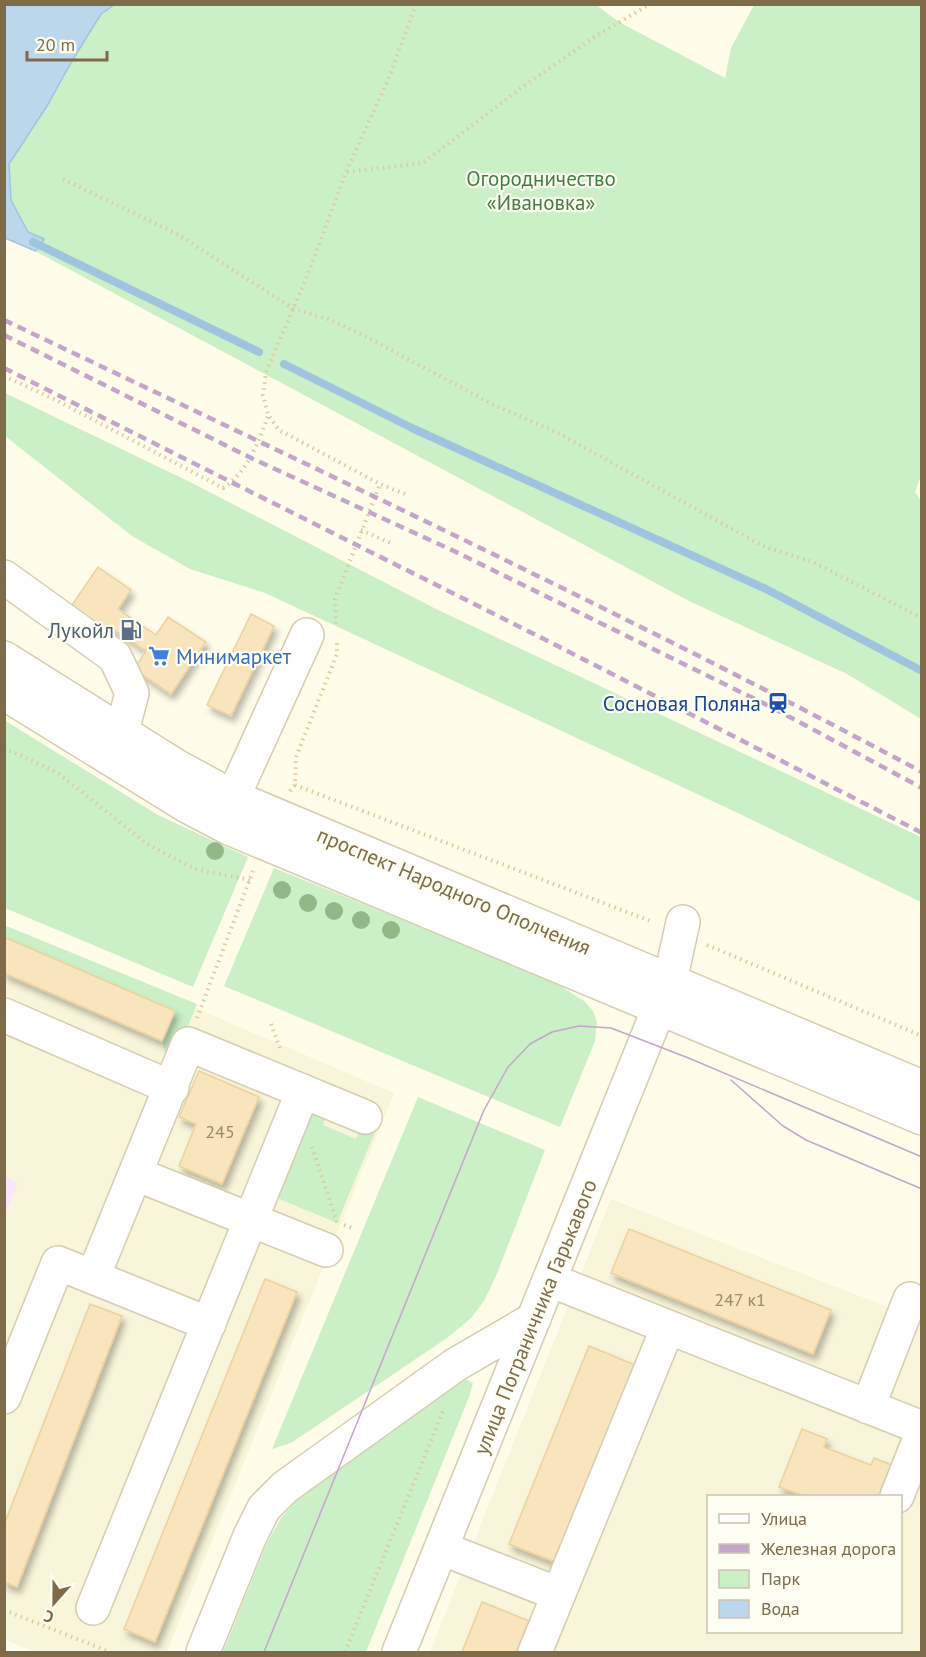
<svg xmlns="http://www.w3.org/2000/svg" width="926" height="1657" font-family="'PT Sans',sans-serif">
  <style>
    .residential { fill: #f9f5da; fill-rule: evenodd }
    .education { fill: #fae6fc }
    .green { fill: #cbefc6 }
    .water { fill: #bbd7ec; stroke: #a0c4df; stroke-width: 1.5 }
    .lines { fill: none; stroke-linecap: round; stroke-linejoin: round }
    .stream { stroke: #a0c4df; stroke-width: 8 }
    .building { fill: #f8e5be; stroke: #ecd19d; stroke-width: 1.5; filter: url(#shadow) }
    .minor-casing { stroke: #d6ccb0; stroke-width: 36 }
    .path { stroke: #dec9a0; stroke-width: 4; stroke-dasharray: 1.5 4.5; stroke-linecap: butt }
    .minor { stroke: #fff; stroke-width: 33 }
    .tram { stroke: #c5a5cc; stroke-width: 1.5 }
    .rail { stroke: #c5a5cc; stroke-width: 4.5; stroke-dasharray: 9 6; stroke-linecap: butt }
    .tree { fill: #94b78a }
    .labels { text-anchor: middle; dominant-baseline: central; stroke-width: 4.5; stroke-linejoin: round; paint-order: stroke }
    .number-label { font-size: 18px; fill: #9c8a66 }
    .park-label { font-size: 21px; fill: #3d7f3c; stroke: #fffef3 }
    .service-label { font-size: 21px; fill: #4e5e75; stroke: #fffef3; text-anchor: end }
    .shop-label { font-size: 21px; fill: #366cbe; stroke: #fffef3; text-anchor: start }
    .transit-label { font-size: 21px; fill: #164399; stroke: #fffef3; text-anchor: end }
    .street-label { font-size: 21px; fill: #7e6b49; stroke: #fffef3 }
  </style>
  <defs>
    <filter id="shadow"><feDropShadow dx="3.5" dy="6" stdDeviation="3" flood-color="#0004"/></filter>
  </defs>
  <rect width="100%" height="100%" fill="#fffcea"/>
  <path class="residential" d="M4,926L394,1093L167,1652H36L5,1640Z
    M611,1199L921,1320V1652H430ZM708,1496H900V1632H708Z"/>
  <path class="education" d="M5,1177L18,1183L5,1215Z"/>
  <path class="green" d="M114,5H596L619,22L725,78L731,48L754,5H921L922,473L915,492L922,502L921,719L847,674L689,601L35,251L41,246L28,232L11,200L9,164L47,106L72,61L101,14Z
    M5,393L190,482L436,609L921,837V902L738,813L265,593L190,569L132,536L5,436Z
    M4,720L158,815L248,857L193,987L5,908Z
    M274,868L551,980L584,1001L593,1011L597,1022L595,1041L560,1127L224,986Z
    M4,925L197,1004L169,1072L162,1041L175,1011L5,937Z
    M418,1097L545,1150L496,1276L484,1301L471,1318L447,1338L291,1443L272,1449Z
    M308,1109L326,1116L323,1125L356,1139L364,1120L378,1125L337,1223L272,1196Z
    M463,1378L473,1383L469,1397L366,1652H223L267,1543L281,1518L298,1499L451,1382Z"/>
  <path class="water" d="M4,5H114L101,14L72,61L47,106L9,164L11,200L28,232L44,239L41,246L35,251L5,238Z"/>
  <g class="lines">
    <path class="stream" d="M33,242L259,352
      M284,364L414,429L766,589L922,671"/>
  </g>
  <path class="building" d="M98,567L131,590L118,609L156,635L168,617L206,642L171,694L134,669L146,651L107,625L96,640L63,618Z
    M251,614L274,626L231,716L207,705Z
    M4,937L175,1011L162,1041L4,973Z
    M199,1071L259,1097L222,1184L179,1166L196,1124L179,1117Z
    M629,1229L831,1310L813,1354L611,1273Z
    M265,1279L297,1292L155,1642L124,1629Z
    M90,1304L122,1316L17,1587L4,1582V1525Z
    M589,1346L635,1365L555,1562L509,1544Z
    M802,1429L827,1439L824,1447L871,1465L874,1458L899,1468L888,1496H804L779,1487Z
    M482,1602L529,1621L516,1652H462Z"/>
  <g class="lines">
    <defs>
      <path id="minor" d="M4,577L115,657L132,693L122,731
        M4,658L176,766L233,797L922,1087
        M4,693L187,806L229,828L922,1118
        M233,797L307,635
        M4,1015L172,1088
        M136,1174L326,1250
        M93,1277L188,1044L365,1117
        M550,1280L922,1428
        M4,1397L58,1263L209,1324
        M868,1407L910,1299
        M897,1496L922,1433
        M441,1548L558,1594
        M93,1608L303,1091
        M203,1652L250,1536L264,1508L285,1487L455,1365L534,1319
        M399,1652L670,981L683,922
        M535,1652L668,1327"/>
    </defs>
    <use href="#minor" class="minor-casing"/>
    <path class="path" d="M347,172L423,163L525,85L596,36L650,4
      M63,179L177,234L294,309L328,319L363,335L492,404L556,432L765,547L813,562L922,618
      M4,376L54,399L223,488C247,473 259,441 268,416
      M405,494L380,484L279,430L268,415L263,395L266,372L310,269L346,172L388,80L416,4
      M361,530L393,544
      M336,624L335,599L380,484
      M4,748L58,773L147,844L195,869L250,880
      M295,785L653,922
      M290,791L295,785L296,757L337,654V643
      M707,945L922,1036
      M197,1018L253,871
      M271,1024L281,1051
      M312,1147L337,1222
      M344,1225L352,1228
      M4,1610L110,1652
      M345,1652L443,1411"/>
    <use href="#minor" class="minor"/>
    <path class="tram" d="M731,1080L783,1126L806,1140L922,1189
      M264,1652L484,1110L508,1067L530,1044L552,1032L579,1026L611,1028L691,1059L922,1157"/>
    <path class="rail" d="M4,320C312,467 621,611 922,772
      M4,335L249,457L454,551L775,709L922,788
      M4,368L544,639L922,833"/>
  </g>
  <g class="tree">
    <circle cx="215" cy="851" r="9"/>
    <circle cx="282" cy="890" r="9"/>
    <circle cx="308" cy="903" r="9"/>
    <circle cx="334" cy="911" r="9"/>
    <circle cx="361" cy="920" r="9"/>
    <circle cx="391" cy="930" r="9"/>
  </g>
  <defs>
    <symbol id="fuel-bare" viewBox="-9 -9 18 18"><path d="M-5.5-6h7V0h2V4h1.3V-2.5L3-4.5l.8-.8L6-3V5H2.5V1h-1V6h-7ZM-4.2-4.7v3.2H.2V-4.7Z" fill="#5c6f8a" stroke="#fffef3" stroke-width="2.5" paint-order="stroke"/></symbol>
    <symbol id="supermarket-bare" viewBox="-9 -9 18 18"><path d="M-6-5.5h2.5l.6 2H6L4.5 2H-2.5L-4.4-4H-6ZM-1.5 3.2a1.3 1.3 0 1 0 .1 0ZM3 3.2a1.3 1.3 0 1 0 .1 0Z" fill="#3f7fe0" stroke="#fffef3" stroke-width="2.5" paint-order="stroke"/></symbol>
    <symbol id="station-bare" viewBox="-9 -9 18 18"><path d="M-3-6H3Q5-6 5-4V2Q5 4 3 4L4.5 6H3L1.5 4h-3L-3 6H-4.5L-3 4Q-5 4-5 2V-4Q-5-6-3-6ZM-3.5-4v3h7v-3ZM-3.5 1v1.5H-2V1ZM2 1v1.5H3.5V1Z" fill="#1a4fb4" stroke="#fffef3" stroke-width="2.5" paint-order="stroke"/></symbol>
  </defs>
  <g fill-rule="evenodd">
    <use href="#fuel-bare" x="116" y="615" width="30" height="30"/>
    <use href="#supermarket-bare" x="144" y="641" width="30" height="30"/>
    <use href="#station-bare" x="763" y="688" width="30" height="30"/>
  </g>
  <g class="labels">
    <g class="number-label">
      <text x="220" y="1131">245</text>
      <text x="740" y="1299">247 к1</text>
    </g>
    <g class="park-label">
      <text x="541" y="178">Огородничество<tspan x="541" dy="24">«Ивановка»</tspan></text>
    </g>
    <g class="service-label">
      <text x="114" y="630">Лукойл</text>
    </g>
    <g class="shop-label">
      <text x="176" y="656">Минимаркет</text>
    </g>
    <g class="transit-label">
      <text x="761" y="703">Сосновая Поляна</text>
    </g>
    <g class="street-label">
      <text transform="translate(454 891) rotate(23)">проспект Народного Ополчения</text>
      <text transform="translate(535 1317) rotate(-68)">улица Пограничника Гарькавого</text>
    </g>
  </g>
  <rect width="926" height="1657" fill="none" stroke="#7e6b49" stroke-width="12"/>
  <rect x="707" y="1495" width="195" height="138" fill="#fffef3" stroke="#cbc3af" stroke-width="1.5"/>
  <rect x="719" y="1514" width="30" height="9" fill="#ffffff" stroke="#cbc3af" stroke-width="1.5"/>
  <text x="761" y="1525" font-size="18" fill="#7e6b49">Улица</text>
  <rect x="719" y="1544" width="30" height="9" fill="#c5a5cc" stroke="#cbc3af" stroke-width="1.5"/>
  <text x="761" y="1555" font-size="18" fill="#7e6b49">Железная дорога</text>
  <rect x="719" y="1570" width="30" height="18" fill="#cbefc6" stroke="#cbc3af" stroke-width="1.5"/>
  <text x="761" y="1585" font-size="18" fill="#7e6b49">Парк</text>
  <rect x="719" y="1600" width="30" height="18" fill="#bbd7ec" stroke="#cbc3af" stroke-width="1.5"/>
  <text x="761" y="1615" font-size="18" fill="#7e6b49">Вода</text>
  <g transform="translate(54 1603) rotate(201)" stroke="#fffef3" stroke-width="4.5" paint-order="stroke">
  <path d="M0-4.5L10 22L0 15L-10 22Z" fill="#7e6b49"/>
  <text y="-9" font-size="16" font-weight="bold" text-anchor="middle" fill="#7e6b49">С</text>
  </g>
  <path d="M27 51v9h80v-9" fill="none" stroke="#7e6b49" stroke-width="3"/>
  <text x="36" y="51" font-size="18" fill="#7e6b49" stroke="#fffef3" stroke-width="4.5" paint-order="stroke">20 m</text>
</svg>
